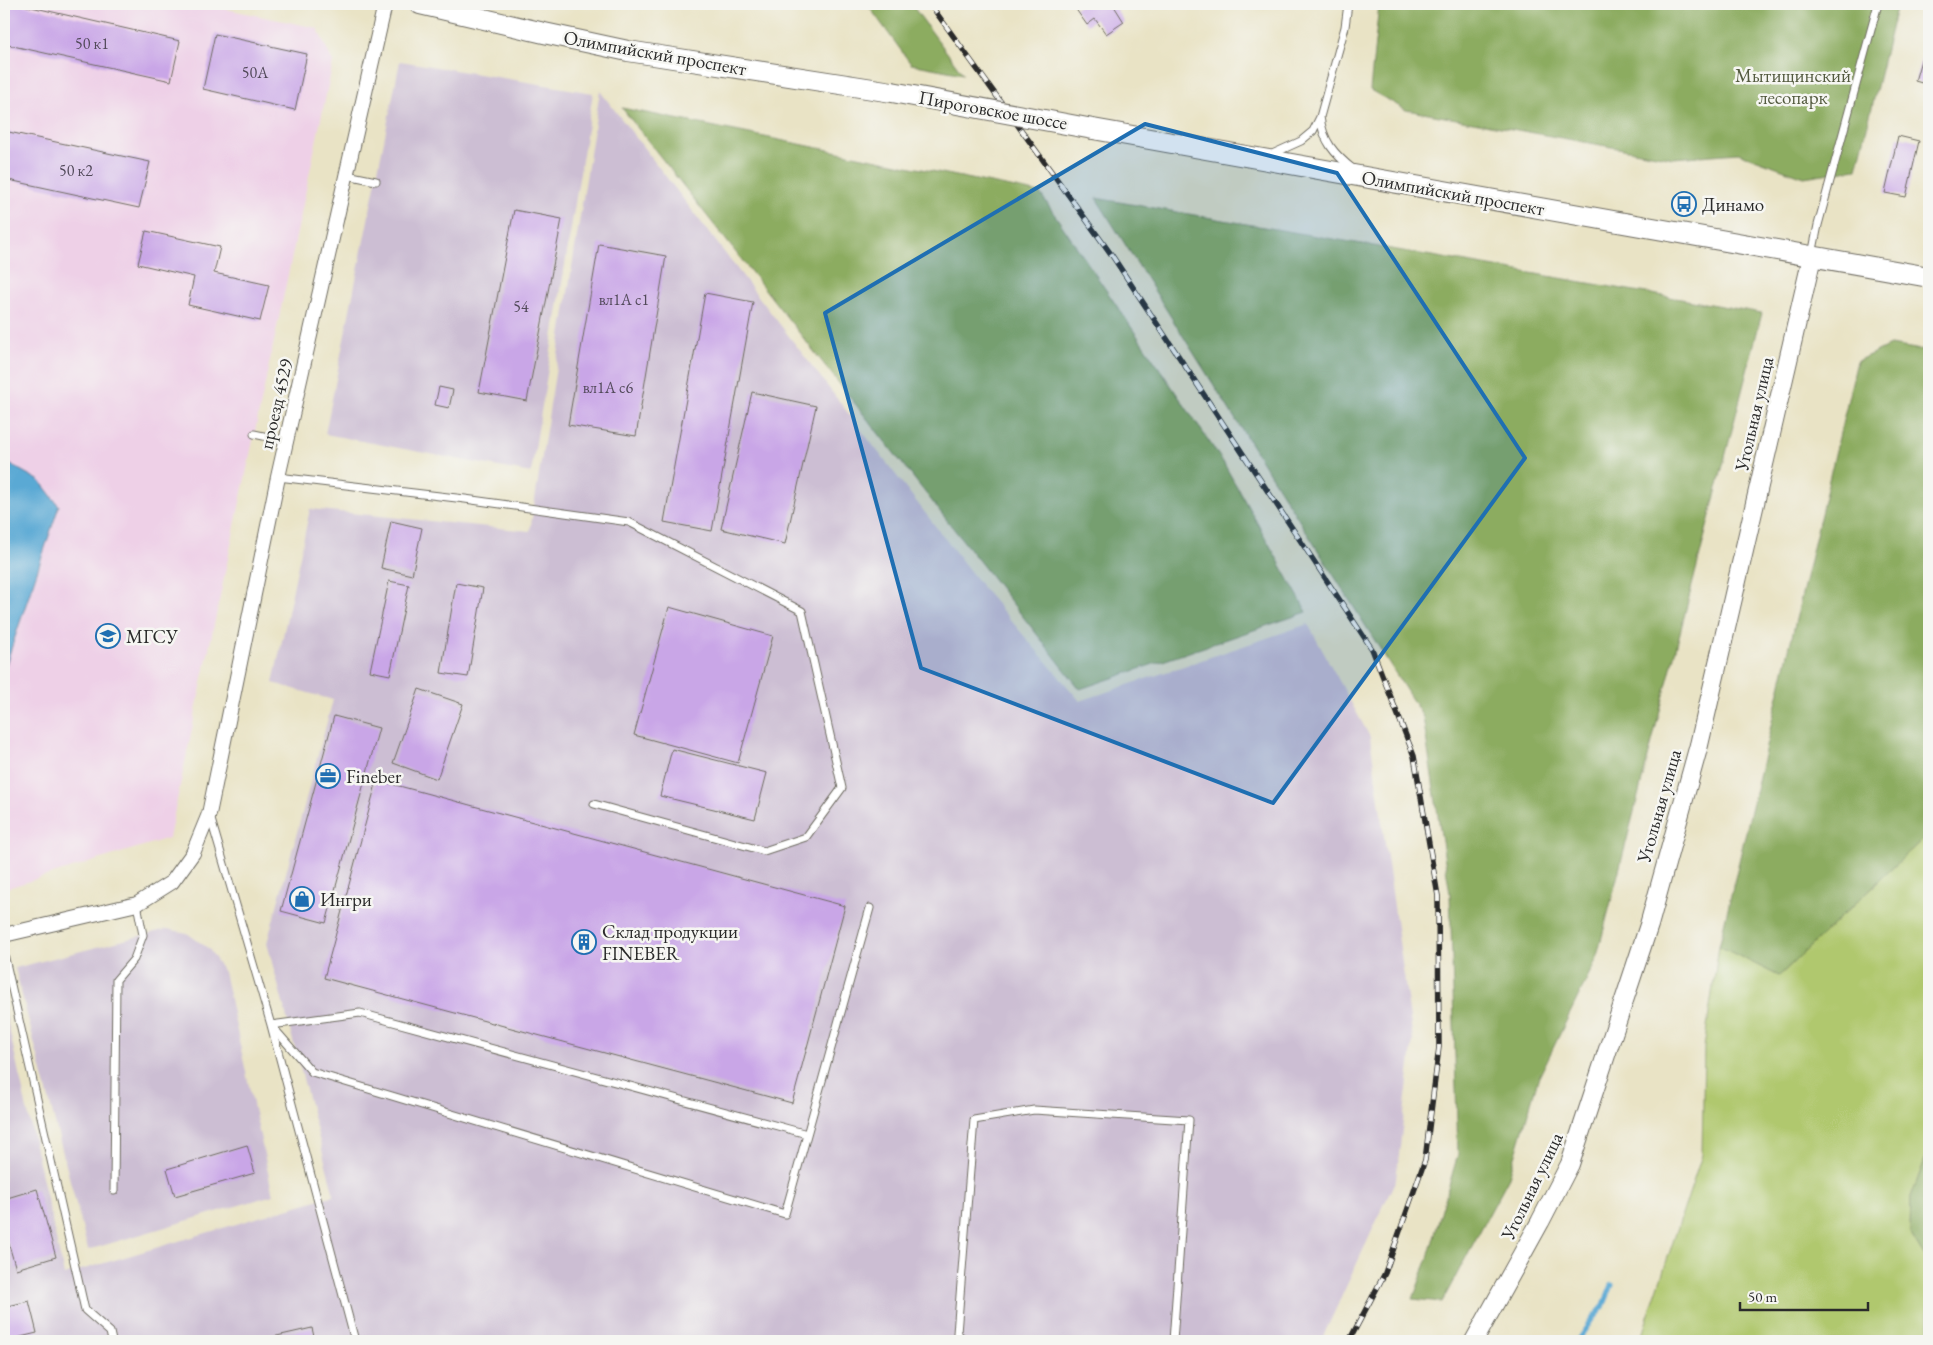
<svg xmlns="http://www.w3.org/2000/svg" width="1933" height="1345" font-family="'EB Garamond',serif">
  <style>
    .built { fill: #eed0e7 }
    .industrial { fill: #ccbed3 }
    .green { fill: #b0c86e; stroke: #6e7a4c }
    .forest { fill: #8cac61; stroke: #5c6c46 }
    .water { fill: #5aa9d4; stroke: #426a80 }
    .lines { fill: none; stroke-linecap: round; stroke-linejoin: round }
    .stream { stroke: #5aa9d4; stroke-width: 5 }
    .building { fill: #c9a6e7 }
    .service-casing { stroke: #6e6b61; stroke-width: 9 }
    .minor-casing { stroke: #6e6b61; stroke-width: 16 }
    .tertiary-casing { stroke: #6e6b61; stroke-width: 20 }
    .secondary-casing { stroke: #6e6b61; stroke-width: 22 }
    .service { stroke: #fff; stroke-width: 7 }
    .minor { stroke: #fff; stroke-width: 14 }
    .tertiary { stroke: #fff; stroke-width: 18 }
    .secondary { stroke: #fff; stroke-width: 20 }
    .rail-casing { stroke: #2b2b2b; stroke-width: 5.5 }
    .rail { stroke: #f6f6f2; stroke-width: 4; stroke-dasharray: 11; stroke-linecap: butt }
    .secondary-bridge-casing { stroke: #6e6b61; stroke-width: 22; stroke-linecap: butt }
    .secondary-bridge { stroke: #fff; stroke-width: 20 }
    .marked { fill: #1f6fb2; fill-opacity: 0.2; stroke: #1f6fb2; stroke-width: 4; stroke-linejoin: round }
    .labels { text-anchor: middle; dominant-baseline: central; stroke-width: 5; stroke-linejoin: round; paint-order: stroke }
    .number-label { font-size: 16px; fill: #524a5a }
    .street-label { font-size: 19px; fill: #2b2b2b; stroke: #f6f6f2 }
    .park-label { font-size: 19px; fill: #535a3f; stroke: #f6f6f2 }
    .poi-label { font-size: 19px; fill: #2b2b2b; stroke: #f6f6f2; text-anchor: start }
  </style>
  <rect width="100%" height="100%" fill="#f6f6f2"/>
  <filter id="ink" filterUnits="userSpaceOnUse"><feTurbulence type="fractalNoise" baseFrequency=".02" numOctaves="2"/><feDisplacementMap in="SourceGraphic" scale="10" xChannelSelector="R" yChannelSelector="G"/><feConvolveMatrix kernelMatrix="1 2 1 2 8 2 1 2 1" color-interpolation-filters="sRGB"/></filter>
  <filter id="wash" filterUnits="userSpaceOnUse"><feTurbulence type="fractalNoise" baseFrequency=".0096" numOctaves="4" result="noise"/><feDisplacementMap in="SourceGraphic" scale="20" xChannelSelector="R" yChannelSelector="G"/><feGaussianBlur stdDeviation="1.12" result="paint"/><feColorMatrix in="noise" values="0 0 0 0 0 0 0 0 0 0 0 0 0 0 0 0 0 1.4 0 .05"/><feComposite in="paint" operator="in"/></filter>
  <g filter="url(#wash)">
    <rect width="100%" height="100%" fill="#e9e3c5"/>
    <path class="built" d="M4,4H202L317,28L333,62L169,838L4,889Z"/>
    <path class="industrial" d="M400,61L593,93L531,473L325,434Z
      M600,91L983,588L1080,701L1308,624L1370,737L1413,1040L1396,1179L1321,1341H4V1006L64,1275L334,1195L267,943L333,700L273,683L310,509L530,531Z
      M167,929L187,933L209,949L224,972L273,1195L88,1250L15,968Z"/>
    <path class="green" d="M1929,833V1149L1911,1197L1910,1233L1924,1256L1929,1257V1341H1640L1702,1155L1704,1047L1719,946L1779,976Z"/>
    <path class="forest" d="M867,4H911L963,74L911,64Z
      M1379,4H1897L1857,169L1804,177L1738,153L1673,158L1406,110L1370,90Z
      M622,108L1040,193L1223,462L1307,612L1080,689Z
      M1096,198L1762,313L1596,960L1538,1079L1509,1177L1442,1302L1413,1299L1428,1258L1458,1154L1450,894L1423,717Z
      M1890,345L1929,351V833L1779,976L1719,946L1857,361Z
      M1929,1149V1257L1924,1256L1910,1233L1911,1197Z"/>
    <path class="water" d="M4,461L40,481L59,506L4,670Z"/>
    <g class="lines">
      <path class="stream" d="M1577,1341L1593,1318L1603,1307L1612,1285"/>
    </g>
    <g id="blocks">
      <path class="building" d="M4,4H18L180,41L171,81L4,44Z
        M1082,4H1117L1114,6L1124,22L1106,34L1095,19L1087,25L1075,8Z
        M215,34L307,54L295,110L203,89Z
        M1928,36H1929V85L1915,81Z
        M4,131L150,162L139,208L4,179Z
        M1898,136L1919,141L1906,197L1885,193Z
        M514,210L562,219L527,401L479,392Z
        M146,231L220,247L214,273L269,285L260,321L188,305L194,277L138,264Z
        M599,244L666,256L636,436L568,425Z
        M705,293L753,302L712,531L664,522Z
        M439,387L453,390L449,408L435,405Z
        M752,392L816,406L785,544L721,529Z
        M391,521L422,528L412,575L381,568Z
        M389,581L409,585L390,675L370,671Z
        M456,583L483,588L468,677L441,673Z
        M669,607L773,636L738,763L634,735Z
        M419,689L463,704L437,779L393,763Z
        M334,716L379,728L326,923L281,911Z
        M672,749L767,773L755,819L660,796Z
        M377,780L845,906L792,1103L324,978Z
        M247,1145L255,1173L175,1196L167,1169Z
        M37,1189L56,1257L16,1269L4,1228V1199Z
        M29,1301L37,1333L4,1341V1307Z
        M312,1328L315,1341H269L268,1338Z"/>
    </g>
  </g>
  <g filter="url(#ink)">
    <use href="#blocks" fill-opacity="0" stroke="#6e6b61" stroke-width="1"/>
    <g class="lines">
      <defs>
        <path id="service" d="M1320,117C1323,141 1334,154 1353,169
          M1270,155L1301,141L1313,131L1320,117L1345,27L1348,4
          M347,175L376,181
          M1812,255L1818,225L1878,4
          M254,434L287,441
          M278,477L465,499L629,522L802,611L842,788L806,837L764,851L594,804
          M210,816L271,1025L312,1072L785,1214L870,908
          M4,954L85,1310L110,1332L112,1341
          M114,1191L116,980L134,959L143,935L137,904
          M355,1341L271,1025L360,1013L807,1134
          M965,1341L957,1333L974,1120L1034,1110L1189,1120L1173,1341"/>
        <path id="minor" d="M4,935L137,904L172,882L193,853L209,814L278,477L385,4"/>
        <path id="tertiary" d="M1474,1341L1540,1222L1570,1164L1649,925L1699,745L1812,257"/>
        <path id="secondary" d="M420,4L544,33L628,51L892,92
          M1093,129L1929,277"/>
      </defs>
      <use href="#service" class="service-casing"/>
      <use href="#minor" class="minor-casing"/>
      <use href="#tertiary" class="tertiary-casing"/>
      <use href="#secondary" class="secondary-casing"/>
      <use href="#service" class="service"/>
      <use href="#minor" class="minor"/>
      <use href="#tertiary" class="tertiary"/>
      <use href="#secondary" class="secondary"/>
      <defs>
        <path id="rail" d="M930,4L1111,254L1372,649L1414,756L1438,896L1439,1047L1425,1160L1385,1273L1349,1341"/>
      </defs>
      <use href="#rail" class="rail-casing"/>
      <use href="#rail" class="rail"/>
      <defs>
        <path id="secondary-bridge" d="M892,92L1093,129"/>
      </defs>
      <use href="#secondary-bridge" class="secondary-bridge-casing"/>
      <use href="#secondary-bridge" class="secondary-bridge"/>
    </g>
  </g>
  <path class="marked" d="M1145,124L1337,173L1525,458L1273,803L921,668L825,313Z"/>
  <defs>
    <symbol id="bus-ring" viewBox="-11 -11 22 22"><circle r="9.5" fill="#f6f6f2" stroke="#1f6fb2" stroke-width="1.5"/><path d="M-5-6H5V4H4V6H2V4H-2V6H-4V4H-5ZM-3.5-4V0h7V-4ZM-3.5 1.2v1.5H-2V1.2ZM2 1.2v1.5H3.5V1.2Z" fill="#1f6fb2"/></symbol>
    <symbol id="university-ring" viewBox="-11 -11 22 22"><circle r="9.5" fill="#f6f6f2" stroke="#1f6fb2" stroke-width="1.5"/><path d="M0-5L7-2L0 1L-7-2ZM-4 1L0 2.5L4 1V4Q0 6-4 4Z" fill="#1f6fb2"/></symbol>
    <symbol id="office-ring" viewBox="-11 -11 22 22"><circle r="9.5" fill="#f6f6f2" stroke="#1f6fb2" stroke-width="1.5"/><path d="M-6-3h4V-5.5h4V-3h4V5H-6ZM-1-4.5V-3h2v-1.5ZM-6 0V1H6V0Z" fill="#1f6fb2"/></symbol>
    <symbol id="shop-ring" viewBox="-11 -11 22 22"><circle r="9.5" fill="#f6f6f2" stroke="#1f6fb2" stroke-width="1.5"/><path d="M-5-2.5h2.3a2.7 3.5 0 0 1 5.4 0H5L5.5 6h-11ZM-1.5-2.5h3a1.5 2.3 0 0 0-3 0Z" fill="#1f6fb2"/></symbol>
    <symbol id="building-ring" viewBox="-11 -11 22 22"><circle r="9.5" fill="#f6f6f2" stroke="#1f6fb2" stroke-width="1.5"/><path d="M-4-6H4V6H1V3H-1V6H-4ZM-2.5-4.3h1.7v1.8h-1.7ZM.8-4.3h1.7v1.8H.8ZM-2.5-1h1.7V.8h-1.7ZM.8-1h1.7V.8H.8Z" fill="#1f6fb2"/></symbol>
  </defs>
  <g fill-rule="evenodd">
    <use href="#bus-ring" x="1670" y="190" width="28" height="28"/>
    <use href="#university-ring" x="94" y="622" width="28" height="28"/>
    <use href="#office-ring" x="314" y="762" width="28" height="28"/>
    <use href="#shop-ring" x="288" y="885" width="28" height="28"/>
    <use href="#building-ring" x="570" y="928" width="28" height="28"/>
  </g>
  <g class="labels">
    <g class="number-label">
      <text x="92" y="43">50 к1</text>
      <text x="255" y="72">50А</text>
      <text x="76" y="170">50 к2</text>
      <text x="624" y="299">вл1А с1</text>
      <text x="521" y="306">54</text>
      <text x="608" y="387">вл1А с6</text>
    </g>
    <g class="street-label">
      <text transform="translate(655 53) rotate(10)">Олимпийский проспект</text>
      <text transform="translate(993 110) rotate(10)">Пироговское шоссе</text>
      <text transform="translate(1453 193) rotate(10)">Олимпийский проспект</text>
      <text transform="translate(276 404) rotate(-77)">проезд 4529</text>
      <text transform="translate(1754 414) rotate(-77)">Угольная улица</text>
      <text transform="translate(1659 806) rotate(-74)">Угольная улица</text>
      <text transform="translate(1532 1186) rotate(-64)">Угольная улица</text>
    </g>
    <g class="park-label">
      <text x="1793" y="75">Мытищинский<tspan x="1793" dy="22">лесопарк</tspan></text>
    </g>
    <g class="poi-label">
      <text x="1702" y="204">Динамо</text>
      <text x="126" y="636">МГСУ</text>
      <text x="346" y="776">Fineber</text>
      <text x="320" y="899">Ингри</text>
      <text x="602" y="931">Склад продукции<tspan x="602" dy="22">FINEBER</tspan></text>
    </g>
  </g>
  <rect width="1933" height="1345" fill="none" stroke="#f6f6f2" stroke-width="20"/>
  <path d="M1740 1302v8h128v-8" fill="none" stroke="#2b2b2b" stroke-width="2.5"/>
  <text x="1748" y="1302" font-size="15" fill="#2b2b2b" stroke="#f6f6f2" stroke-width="4" paint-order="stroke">50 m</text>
</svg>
